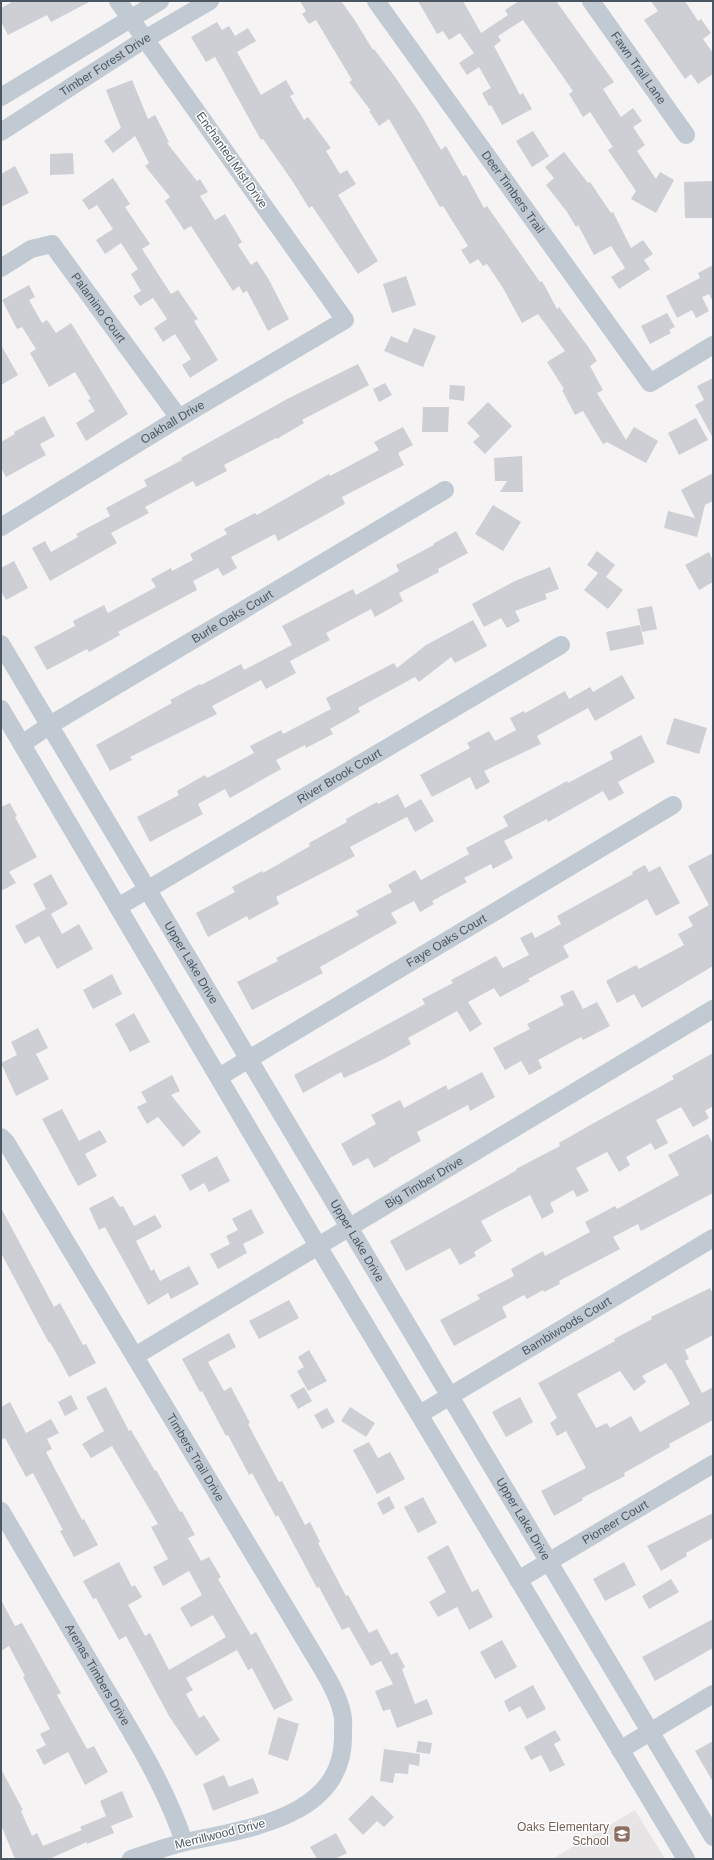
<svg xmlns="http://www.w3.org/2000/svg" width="714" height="1860" font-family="Arial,sans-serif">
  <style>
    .education { fill: #e6e4e5 }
    .building { fill: #cdcfd5; fill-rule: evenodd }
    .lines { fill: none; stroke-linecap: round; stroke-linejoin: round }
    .minor { stroke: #c1cad2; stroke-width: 18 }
    .labels { text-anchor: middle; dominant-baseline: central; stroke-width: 3; stroke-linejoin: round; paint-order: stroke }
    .street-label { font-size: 12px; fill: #4a5661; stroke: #fff }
    .education-label { font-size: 12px; fill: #785e54; stroke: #fff; text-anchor: end }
  </style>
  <rect width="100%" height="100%" fill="#f5f3f3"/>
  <path class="education" d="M635,1810L665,1859H552Z"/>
  <path class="building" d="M14,1H91L51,22L47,15L8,35L1,22V8Z
    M300,1H341L354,19L373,50L374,49L395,77L421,115L441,150L446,146L463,176L466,175L484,208L487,206L540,282L542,281L557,309L559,307L589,348L597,361L590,366L603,390L597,393L626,440L634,427L658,441L646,463L607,442L603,444L583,411L575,415L562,390L564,389L547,362L565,351L538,314L522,323L503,288L487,264L483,266L478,259L470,264L461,250L468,246L443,206L440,207L389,119L379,126L369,111H371L349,82L352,80L316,20L309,24L302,14L306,11Z
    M418,1H463L481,33L508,15L505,10L519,1H556L614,82L603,89L621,117L633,108L642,121L633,127L645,145L637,151L656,179L660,172L674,180L656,213L631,199L636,191L608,150L613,147L590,112L583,117L569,94L573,91L523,20L498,36L501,41L494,46L520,95L523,93L532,109L502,125L491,105L489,106L482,93L491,88L479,67L467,75L459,63L474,53L460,33L449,40L443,31L437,34Z
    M651,1H685L698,21L701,19L711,33L703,39L713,53V74L698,84L691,74L685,79L644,20L658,11Z
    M217,22L222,30L229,26L235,36L248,28L256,41L237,52L261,95L286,80L294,94L290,96L304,120L308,117L331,148L326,151L340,174L347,170L356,184L338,195L378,261L358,274L312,206L309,208L293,182L263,139L261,140L215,57L206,62L191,37Z
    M132,80L148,119L155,115L169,142L167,143L197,181L200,179L208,192L200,196L215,220L225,214L242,242L238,245L251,265L257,261L269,280L289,319L268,331L247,291L243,293L239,286L233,291L191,226L184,230L165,201L170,197L145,166L149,163L135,136L113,153L104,141L121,128L106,90Z
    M533,131L549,156L532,167L516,141Z
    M564,152L588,183L590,182L611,213L613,212L631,248L643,240L653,254L644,260L650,269L619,289L611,277L625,268L611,246L594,255L578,225L576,227L567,212L546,185L554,178L545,167Z
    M73,153L74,174L50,175V154Z
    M15,166L29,193L1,207V174Z
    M113,178L130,204L125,207L150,244L142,249L171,294L178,290L198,319L194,321L218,360L190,378L182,365L191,359L175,334L163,342L154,328L167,319L153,298L140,306L133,296L141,291L131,274L138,269L121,243L105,254L96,240L113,229L97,205L89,210L82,200Z
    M712,181L713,218H685L684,182Z
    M713,265V302L709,294L702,297L709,311L696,318L692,310L677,318L666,296L700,278L698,273Z
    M406,276L416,305L392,313L383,284Z
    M29,285L35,297L29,300L42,323L47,320L56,333L71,323L128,414L86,441L76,423L95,411L88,400L91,399L75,372L49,387L30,353L36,349L22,327L17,329L2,300Z
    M667,313L675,327L669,330L671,333L650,344L641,326Z
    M414,328L436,336L423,367L384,351L391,336L407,343Z
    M1,345L18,375L1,385Z
    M358,364L369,385L302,420L304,423L277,439L276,438L224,465L227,471L196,487L193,481L145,507L149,513L111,533L117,543L50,581L32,548L45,541L51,552L78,537L76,534L110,516L106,508L147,486L144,480L182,460L181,458L289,398Z
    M713,378V438L695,405L704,400L697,386Z
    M385,383L392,395L379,402L373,389Z
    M450,385L465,386L464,401L449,399Z
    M488,402L512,426L485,454L473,442L480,436L467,423Z
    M423,407H449L448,432H422Z
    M44,416L55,436L40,444L46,455L6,477L1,468V442L15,434L14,432Z
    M696,418L708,440L679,455L668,433Z
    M403,427L413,445L398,453L404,465L342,497L345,504L278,541L275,534L231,557L237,568L223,576L218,568L193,581L197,590L118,632L120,635L89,652L87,649L47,670L34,647L75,626L73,621L104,605L108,613L156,587L151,579L171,568L172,571L193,560L190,554L227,534L224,529L255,513L257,515L329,474L330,476L379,450L374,442Z
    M522,456L523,492H500L507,481H495L494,458Z
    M713,473V501L705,505L697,537L664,528L668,511L695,518L681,490Z
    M493,505L521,522L503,551L475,534Z
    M456,531L468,553L438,569L439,572L399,593L403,601L375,617L371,609L326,633L330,640L290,661L296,673L266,689L261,680L212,706L217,714L130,757L132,760L110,771L96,745L172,703L170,700L200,684L201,685L241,664L244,670L292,645L282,626L353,589L356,595L399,571L396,565L434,545L433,544Z
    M597,551L615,565L606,577L623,590L608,609L584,590L598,573L587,565Z
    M709,552L713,561V582L699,590L685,565Z
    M14,561L28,588L6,600L1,591V568Z
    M550,567L559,589L545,594L547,599L515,611L520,621L507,628L501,618L484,627L472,604L515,581Z
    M652,606L657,629L642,632L637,609Z
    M473,620L487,646L455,663L451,657L419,682L415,677L358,708L360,712L330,729L333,734L306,748L305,745L276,760L281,769L230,798L225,789L198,804L203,814L150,842L137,817L179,795L177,791L205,775L207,778L254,753L250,746L281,730L283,734L331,709L326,698L394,663L397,668L426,645Z
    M640,625L644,644L610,651L606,632Z
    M622,675L635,698L595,721L588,708L537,736L541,744L484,771L490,782L476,790L470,777L432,797L420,775L470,748L467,743L489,731L495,741L516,730L510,718L524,711L525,713L565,691L569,699L590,687L593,692Z
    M674,718L707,728L699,754L666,744Z
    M641,735L655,762L618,782L624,793L609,801L603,791L548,822L547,819L504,841L513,858L493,869L491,864L464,878L467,882L432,901L434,904L420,912L414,901L391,913L397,923L320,967L323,973L252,1010L237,982L278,961L276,958L359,915L356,911L392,892L388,885L415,870L421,880L469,854L466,848L508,826L503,816L567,781L568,783L613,759L610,752Z
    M398,794L405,808L421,799L434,821L415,832L407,817L397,822L350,847L355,856L276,897L279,904L249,920L247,916L208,937L196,913L235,892L232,887L262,871L263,873L310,846L309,843L347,822L346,819L377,802L378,804Z
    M10,803L17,816L15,817L37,857L9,872L16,883L1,891V807Z
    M713,853V966L642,1008L634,994L617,1003L606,981L636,965L639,969L684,945L678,934L693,926L688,917L709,905L688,866Z
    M645,865L649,872L660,866L680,903L656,916L647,899L563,946L569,957L528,979L530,981L500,997L494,988L468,1002L482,1024L470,1032L457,1011L408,1038L411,1044L384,1059L344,1078L341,1072L303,1093L294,1075L425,1004L422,999L453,983L451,980L496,956L503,968L529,955L520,938L532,932L535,938L561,924L557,916L633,874L632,872Z
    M51,874L68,904L51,914L62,934L79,924L93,949L57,969L39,936L25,944L15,926L46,909L33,884Z
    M112,974L122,994L93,1009L83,990Z
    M573,990L583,1009L597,1002L610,1026L583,1040L581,1037L538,1060L542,1068L529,1075L521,1061L505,1070L493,1048L530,1029L527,1024L564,1005L560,996Z
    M134,1013L150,1042L130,1052L115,1024Z
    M38,1028L48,1048L36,1054L49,1079L16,1096L1,1063L17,1055L11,1042Z
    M713,1053V1106L705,1111L709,1118L693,1127L681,1107L656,1120L668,1143L655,1150L651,1143L626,1157L630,1165L619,1172L607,1152L576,1168L589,1191L577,1197L573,1190L550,1203L554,1212L542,1219L530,1195L481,1221L492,1241L474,1252L476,1256L460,1265L450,1248L406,1271L390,1241L517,1170L516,1169L560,1146L559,1143L592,1124L674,1079L672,1076Z
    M482,1072L495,1097L470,1111L468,1105L417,1132L421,1141L388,1159L389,1160L374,1168L368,1158L353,1166L341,1144L376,1124L371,1115L400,1100L404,1108L446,1085L448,1090Z
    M172,1075L180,1091L171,1095L201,1132L183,1147L158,1117L147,1124L137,1107L147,1102L141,1092Z
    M62,1109L79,1141L100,1130L107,1142L85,1154L97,1176L78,1186L42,1119Z
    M708,1134L713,1144V1193L641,1231L638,1224L613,1237L620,1249L559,1281L560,1284L544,1292L543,1290L527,1299L524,1295L502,1307L507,1317L454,1346L440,1320L480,1299L477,1295L514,1276L511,1269L543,1251L545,1256L590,1232L585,1222L615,1206L617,1209L679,1175L668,1155Z
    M217,1156L230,1181L209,1192L204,1183L190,1191L181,1175Z
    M113,1196L120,1207L123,1206L134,1226L155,1215L162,1227L136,1241L151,1271L154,1269L160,1281L189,1266L199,1284L171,1299L168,1293L148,1305L105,1227L99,1230L89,1208Z
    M1,1208L54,1307L60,1303L83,1345L86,1344L96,1363L69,1377L50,1342L49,1343L35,1317L1,1253Z
    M251,1209L264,1233L243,1244L247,1253L218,1269L210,1254L230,1244L226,1236L238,1230L232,1219Z
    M710,1288L713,1294V1335L685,1350L689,1359L685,1361L702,1393L713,1387V1420L669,1444L670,1447L624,1473L625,1476L582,1498L583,1500L554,1516L541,1491L586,1468L566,1431L557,1436L550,1423L557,1418L538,1383L615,1341L614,1339L652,1319L651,1317ZM666,1363L670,1370L671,1369L690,1404L640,1432L631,1416L610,1428L607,1423L596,1428L577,1394L620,1371L634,1391L646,1382L642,1376Z
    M289,1300L299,1318L259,1339L249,1321Z
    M229,1333L236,1347L208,1362L224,1391L231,1387L250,1423L248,1424L279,1482L282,1481L305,1525L310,1522L320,1542L318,1543L346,1596L348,1595L369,1633L377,1629L391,1655L397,1652L405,1667L402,1669L415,1704L427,1699L433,1714L397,1728L390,1709L383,1711L375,1691L393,1684L381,1661L371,1666L349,1627L342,1630L319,1587L317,1588L278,1515L276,1517L252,1473L249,1475L228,1435L226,1436L202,1391L200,1392L182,1359Z
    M309,1350L327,1381L308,1391L297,1371L304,1367L298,1357Z
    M106,1387L129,1431L131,1430L155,1471L156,1470L180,1512L182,1511L195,1535L188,1538L201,1561L209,1557L221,1577L218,1579L251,1635L256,1632L293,1700L274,1710L252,1668L248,1670L237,1650L186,1678L193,1690L186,1694L199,1718L204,1715L220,1740L196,1756L169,1716L126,1636L119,1640L96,1598L93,1599L83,1581L119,1562L132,1587L135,1585L142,1597L128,1605L145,1636L150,1633L169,1670L226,1637L213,1615L191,1627L180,1608L202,1595L189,1571L163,1586L153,1567L168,1559L151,1527L158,1524L112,1446L91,1458L82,1444L104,1431L86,1397Z
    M304,1387L312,1401L298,1409L290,1395Z
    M71,1395L78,1409L65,1416L58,1402Z
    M520,1397L533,1422L506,1437L492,1412Z
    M10,1402L26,1433L51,1419L59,1433L47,1439L52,1449L46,1452L82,1520L84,1519L98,1545L74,1557L60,1531L63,1530L33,1473L26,1477L5,1438L1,1440V1407Z
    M350,1407L375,1423L366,1437L341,1421Z
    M327,1408L335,1422L322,1429L314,1415Z
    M369,1442L378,1458L390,1452L405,1479L377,1494L353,1450Z
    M389,1496L395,1508L383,1515L377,1503Z
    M423,1497L437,1523L418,1533L404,1507Z
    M713,1513V1538L686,1553L687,1556L661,1571L647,1546Z
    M448,1545L472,1592L478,1589L493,1617L469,1630L457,1607L438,1617L429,1602L446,1592L427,1557Z
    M624,1562L636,1585L605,1601L593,1579Z
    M671,1579L679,1592L649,1609L642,1596Z
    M1,1600L15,1626L22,1623L61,1693L57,1695L87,1749L94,1746L108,1772L85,1785L68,1752L44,1765L36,1750L46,1745L40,1734L50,1729L23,1677L25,1676L9,1646L1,1651Z
    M713,1619V1648L655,1681L642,1657Z
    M502,1640L517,1667L495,1679L480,1652Z
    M533,1685L546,1709L527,1719L520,1706L509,1712L504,1701Z
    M278,1717L299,1724L288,1761L268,1754Z
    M555,1730L561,1740L554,1744L565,1765L550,1772L541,1755L531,1760L524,1747Z
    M418,1741L432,1743L430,1754L416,1752Z
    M713,1741V1782L695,1751Z
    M384,1749L420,1754L419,1766L409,1764L408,1774L395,1773L393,1783L380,1781Z
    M1,1769L23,1810L21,1811L32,1836L37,1833L43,1846L82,1830L80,1827L106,1816L100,1801L122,1791L133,1817L111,1826L114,1833L87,1844V1842L49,1859H15L1,1825Z
    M224,1775L229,1787L253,1778L259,1793L213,1811L203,1784Z
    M372,1795L394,1817L384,1827L377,1821L363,1835L348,1819Z
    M336,1833L347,1853L335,1859H317L310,1847Z"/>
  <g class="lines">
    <g class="minor">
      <path id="s1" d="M376,1L650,383L713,345"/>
      <path id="s2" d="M591,1L686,135"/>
      <path d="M1,97L160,1"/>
      <path id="s3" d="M1,132L145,39L210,1"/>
      <path id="s4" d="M1,268L31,249L52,244L179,418"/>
      <path id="s5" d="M1,527L179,418L345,320L118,1"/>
      <path id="s6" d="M1,644L713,1837"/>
      <path d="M1,709L318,1246L686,1859"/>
      <path id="s7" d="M22,744L50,725L445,490"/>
      <path id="s8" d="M118,907L561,645"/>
      <path id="s9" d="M219,1077L673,805"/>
      <path id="s10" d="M1,1137L6,1142L308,1645C319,1664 338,1692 342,1713C344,1719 343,1726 343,1731C347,1817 250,1828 186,1842C168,1846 149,1853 131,1859"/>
      <path id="s11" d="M135,1356L713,1009"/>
      <path id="s12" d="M420,1414L713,1238"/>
      <path id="s13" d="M1,1511C34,1568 68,1624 101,1681C132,1733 165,1785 184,1842"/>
      <path id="s14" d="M518,1580L713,1464"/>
      <path d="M620,1750L713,1694"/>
    </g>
  </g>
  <defs>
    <symbol id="school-square" viewBox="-11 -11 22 22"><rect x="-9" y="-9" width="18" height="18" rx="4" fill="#8d6e63" stroke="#fff"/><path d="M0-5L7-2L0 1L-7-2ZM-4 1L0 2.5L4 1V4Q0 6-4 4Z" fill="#fff"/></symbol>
  </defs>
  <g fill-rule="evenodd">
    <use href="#school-square" x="612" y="1824" width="20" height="20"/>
  </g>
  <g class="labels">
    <g class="street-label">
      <text stroke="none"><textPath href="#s3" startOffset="124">Timber Forest Drive</textPath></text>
      <text stroke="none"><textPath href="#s2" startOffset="82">Fawn Trail Lane</textPath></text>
      <text transform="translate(232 160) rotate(55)">Enchanted Mist Drive</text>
      <text stroke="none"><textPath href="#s1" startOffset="235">Deer Timbers Trail</textPath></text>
      <text stroke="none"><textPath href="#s4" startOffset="136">Palamino Court</textPath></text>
      <text stroke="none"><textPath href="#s5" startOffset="201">Oakhall Drive</textPath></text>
      <text stroke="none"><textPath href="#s7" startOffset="246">Burle Oaks Court</textPath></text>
      <text stroke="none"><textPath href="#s8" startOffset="257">River Brook Court</textPath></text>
      <text stroke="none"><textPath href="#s9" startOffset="265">Faye Oaks Court</textPath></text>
      <text stroke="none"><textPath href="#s6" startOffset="371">Upper Lake Drive</textPath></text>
      <text stroke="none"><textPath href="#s11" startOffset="337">Big Timber Drive</textPath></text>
      <text stroke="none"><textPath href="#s6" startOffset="695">Upper Lake Drive</textPath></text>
      <text stroke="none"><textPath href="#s12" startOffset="171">Bambiwoods Court</textPath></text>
      <text stroke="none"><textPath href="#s10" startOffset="375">Timbers Trail Drive</textPath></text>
      <text stroke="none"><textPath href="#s6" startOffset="1019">Upper Lake Drive</textPath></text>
      <text stroke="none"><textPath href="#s14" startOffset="113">Pioneer Court</textPath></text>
      <text stroke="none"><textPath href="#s13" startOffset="190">Arenas Timbers Drive</textPath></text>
      <text transform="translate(220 1834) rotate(-14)">Merrillwood Drive</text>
    </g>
    <g class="education-label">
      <text x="609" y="1827">Oaks Elementary<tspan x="609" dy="14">School</tspan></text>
    </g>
  </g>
  <rect width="714" height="1860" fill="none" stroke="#4a5661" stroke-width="4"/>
</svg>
